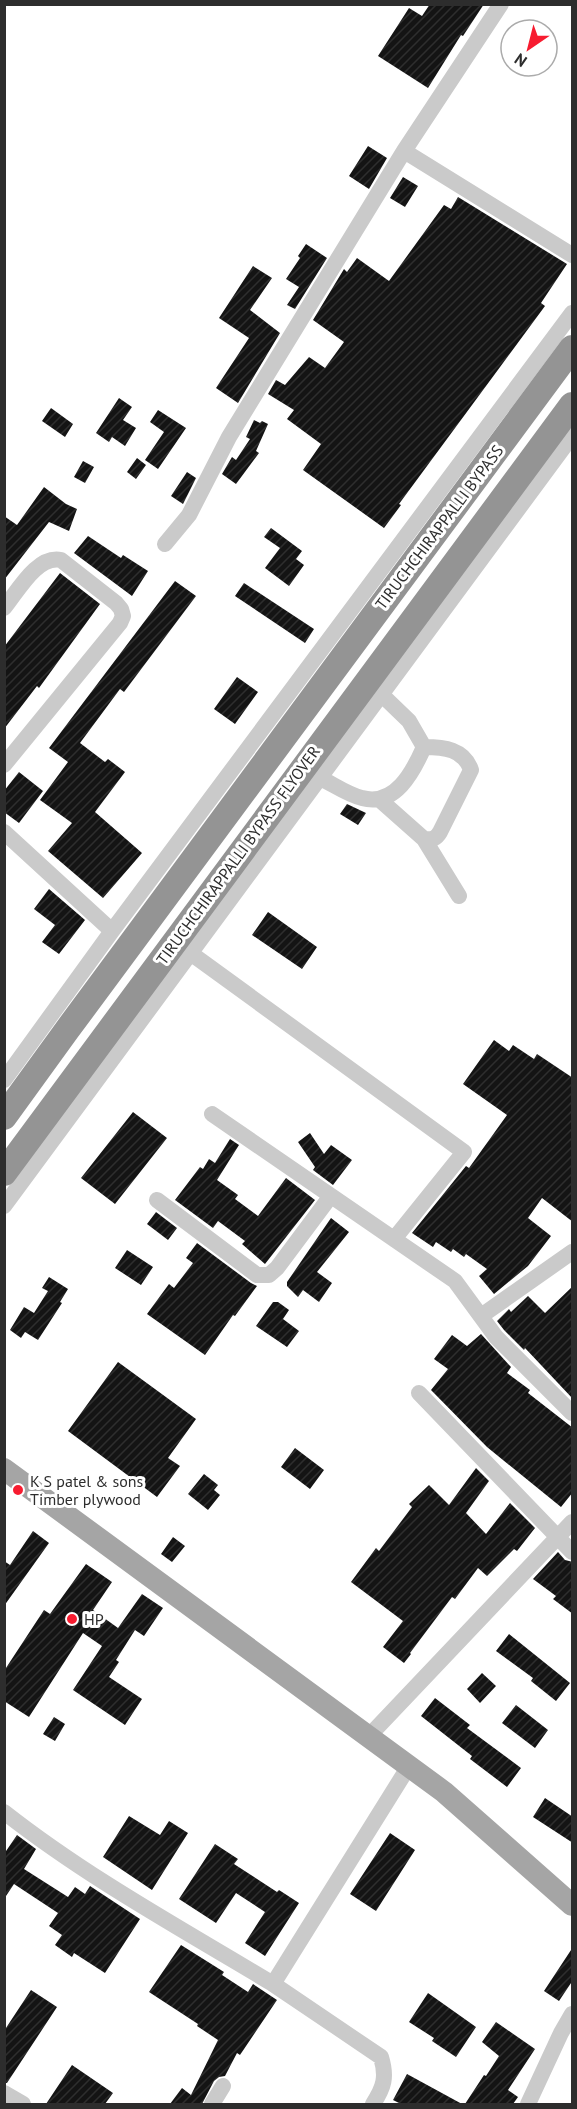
<svg xmlns="http://www.w3.org/2000/svg" width="577" height="2109" font-family="'PT Sans',sans-serif">
  <style>
    .building { fill: url(#building-hatch) }
    .lines { fill: none; stroke-linecap: round; stroke-linejoin: round }
    .minor { stroke: #cacaca; stroke-width: 16 }
    .major { stroke: #a5a5a5; stroke-width: 22 }
    .highway { stroke: #949494; stroke-width: 26 }
    .poi-dot { fill: #f71c30; stroke: #fff; stroke-width: 2 }
    .labels { text-anchor: middle; dominant-baseline: central; stroke-width: 6; stroke-linejoin: round; paint-order: stroke }
    .street-label { font-size: 16px; fill: #2d2d2d; stroke: #fff }
    .poi-label { font-size: 16px; fill: #2d2d2d; stroke: #fff; text-anchor: start }
  </style>
  <defs>
    <pattern id="building-hatch" width="6" height="6" patternUnits="userSpaceOnUse" patternTransform="scale(1.5)"><rect width="6" height="6" fill="#141414"/><path d="M-1 1l2-2M0 6l6-6M5 7l2-2" fill="none" stroke="#2e2e2e"/></pattern>
  </defs>
  <rect width="100%" height="100%" fill="#fff"/>
  <path class="building" d="M430,4H484L463,36L461,35L428,88L378,56L409,8L422,16Z
    M368,146L387,158L369,189L349,176Z
    M403,177L418,186L405,207L390,198Z
    M458,197L567,264L541,303L545,306L399,504L401,505L384,528L303,470L321,444L287,419L294,410L268,394L276,380L285,385L309,357L325,368L344,342L313,320L344,269L347,272L357,258L389,281L444,205L451,209Z
    M306,244L327,258L295,309L287,305L299,287L286,279L300,258L298,256Z
    M253,266L272,278L250,310L280,333L238,403L216,388L249,338L219,318Z
    M119,398L132,407L123,420L136,428L125,446L112,437L109,442L96,433Z
    M51,408L73,424L65,437L42,421Z
    M158,410L186,428L158,469L145,460L164,432L150,422Z
    M254,420L260,423L262,421L268,424L256,451L259,453L236,484L222,474L232,457L236,460L250,439L246,437Z
    M137,458L146,465L136,479L127,472Z
    M83,461L94,467L85,483L74,477Z
    M187,472L196,478L183,504L171,496Z
    M44,487L66,504L77,509L69,531L49,522L4,580V516L17,525Z
    M271,528L302,551L296,559L304,565L289,586L265,568L280,548L264,537Z
    M88,536L121,558L123,555L148,571L132,596L74,553Z
    M60,573L100,604L39,688L37,686L4,729V647Z
    M175,581L196,596L124,692L120,689L80,743L105,762L108,759L125,772L95,812L142,853L103,898L48,851L72,823L40,800L68,762L49,748Z
    M244,583L314,629L305,643L235,596Z
    M237,677L258,692L235,724L214,709Z
    M19,772L43,791L19,823L4,812V791Z
    M347,804L366,813L358,825L340,814Z
    M49,889L85,920L59,954L42,942L55,925L34,909Z
    M268,912L317,947L302,969L252,935Z
    M494,1040L509,1051L513,1045L534,1059L537,1054L573,1078V1222L542,1198L528,1218L551,1236L528,1266L494,1294L479,1276L487,1269L466,1254L464,1257L453,1249L451,1252L436,1242L433,1247L412,1233L466,1166L469,1168L507,1115L463,1084Z
    M133,1112L167,1138L115,1204L81,1178Z
    M310,1133L324,1154L331,1145L352,1160L333,1185L313,1170L315,1167L298,1142Z
    M230,1139L239,1145L217,1180L238,1195L235,1199L258,1216L286,1178L315,1200L265,1264L242,1244L245,1241L218,1221L213,1228L175,1200L200,1167L203,1169L209,1159L215,1163Z
    M156,1212L177,1228L168,1240L147,1224Z
    M331,1218L349,1232L317,1272L332,1283L319,1302L303,1290L298,1297L287,1286V1282Z
    M197,1243L251,1283L257,1286L235,1316L233,1315L205,1355L147,1314L169,1284L174,1288L193,1263L186,1258Z
    M127,1250L153,1267L141,1285L115,1268Z
    M49,1277L68,1289L60,1302L62,1303L38,1340L25,1332L21,1338L10,1330L24,1307L34,1313L48,1291L42,1288Z
    M573,1286V1399L525,1348L524,1350L504,1330L497,1321L509,1309L511,1312L528,1296L545,1313Z
    M273,1302H278L289,1310L283,1319L299,1331L287,1347L256,1326Z
    M481,1334L511,1367L507,1373L530,1390L528,1393L573,1428V1492L561,1507L487,1447L431,1390L448,1369L434,1359L452,1335L467,1346Z
    M118,1362L196,1419L168,1458L180,1466L157,1497L68,1431Z
    M295,1448L324,1470L310,1489L281,1467Z
    M476,1468L489,1481L466,1513L486,1534L510,1503L535,1528L517,1551L514,1549L487,1576L478,1568L455,1599L452,1597L410,1653L411,1654L404,1663L383,1647L403,1621L351,1582L376,1548L379,1551L412,1507L409,1504L429,1485L449,1505Z
    M204,1474L218,1485L214,1490L220,1495L208,1510L188,1494Z
    M33,1531L49,1543L4,1606V1561L10,1565Z
    M173,1537L185,1546L172,1562L161,1554Z
    M558,1552L565,1560L573,1562V1614L553,1599L556,1596L533,1579Z
    M86,1564L112,1582L93,1610L118,1628L142,1594L163,1608L144,1636L135,1630L116,1660L119,1662L109,1677L142,1699L125,1725L73,1690L102,1646L83,1633L29,1717L4,1701V1671L44,1610L50,1614Z
    M509,1634L570,1683L556,1701L531,1681L533,1678L496,1651Z
    M482,1673L496,1686L480,1703L467,1689Z
    M435,1698L470,1725L467,1728L521,1768L507,1787L470,1759L472,1756L421,1716Z
    M516,1705L548,1730L535,1748L502,1723Z
    M54,1717L65,1724L55,1741L43,1734Z
    M545,1798L573,1817V1843L533,1817Z
    M129,1816L160,1835L169,1821L188,1833L152,1890L103,1857Z
    M390,1833L415,1850L376,1911L350,1894Z
    M17,1835L36,1849L24,1869L68,1897L75,1887L85,1894L90,1886L140,1919L105,1973L74,1953L72,1957L55,1945L62,1935L49,1926L58,1913L14,1884L4,1899V1854Z
    M215,1844L238,1859L234,1864L277,1892L279,1890L299,1903L265,1956L245,1943L265,1912L236,1893L216,1923L179,1899Z
    M181,1945L224,1972L222,1975L248,1992L253,1984L277,2000L240,2055L237,2053L225,2076L219,2077L214,2081L202,2104H170L182,2088L191,2095L218,2040L197,2026L198,2024L149,1992Z
    M573,1947V1980L559,2001L544,1991Z
    M31,1990L57,2007L7,2083H4V2031Z
    M428,1993L476,2027L456,2057L432,2041L434,2038L409,2022Z
    M496,2022L535,2049L508,2090L518,2097L513,2104H465L484,2075L486,2076L499,2056L482,2042Z
    M72,2065L113,2093L105,2104H46Z
    M407,2074L462,2104H401L393,2100Z"/>
  <g class="lines">
    <path class="minor" d="M404,151L572,255
      M165,544L189,515L229,437L404,151L501,4
      M4,608C18,591 37,555 61,560L116,603L121,609L123,616L120,623L4,765
      M424,747C444,747 464,749 471,770L440,832C436,839 432,840 424,839L459,896
      M320,778C333,784 348,795 362,798C395,807 413,772 424,747L409,721L381,694
      M380,800L424,839
      M4,832L112,931
      M189,952L464,1152L394,1239
      M4,1080L112,931L572,313
      M212,1114L455,1281L496,1337L572,1413
      M157,1200L257,1275H269L277,1268L330,1197
      M4,1206C192,948 382,692 572,436
      M481,1316L572,1252
      M419,1393L572,1552
      M369,1736L572,1522
      M4,1812C88,1878 182,1929 273,1984
      M4,2093L23,2104
      M212,2104L223,2086
      M373,2104C384,2087 387,2077 381,2057L273,1984L409,1766
      M528,2104L561,2033L572,2014"/>
    <path class="major" d="M4,1469L444,1792L572,1905"/>
    <path class="highway" d="M4,1117L67,1030L572,348
      M4,1173L572,405"/>
  </g>
  <g class="poi-dot">
    <circle cx="18" cy="1490" r="6"/>
    <circle cx="72" cy="1619" r="6"/>
  </g>
  <g class="labels">
    <g class="street-label">
      <text transform="translate(439 527) rotate(-53)">TIRUCHCHIRAPPALLI BYPASS</text>
      <text transform="translate(238 855) rotate(-54)">TIRUCHCHIRAPPALLI BYPASS FLYOVER</text>
    </g>
    <g class="poi-label">
      <text x="30" y="1481">K S patel &amp; sons<tspan x="30" dy="18">Timber plywood</tspan></text>
      <text x="84" y="1619">HP</text>
    </g>
  </g>
  <rect width="577" height="2109" fill="none" stroke="#2d2d2d" stroke-width="12"/>
  <g transform="translate(529 48) rotate(215)"><circle r="28" fill="#ffffff" stroke="#ababab" stroke-width="1.5"/>
  <path d="M0-4.5L10 22L0 15L-10 22Z" fill="#f71c30"/>
  <text y="-9" font-size="16" font-weight="bold" text-anchor="middle" fill="#2d2d2d">N</text>
  </g>
</svg>
